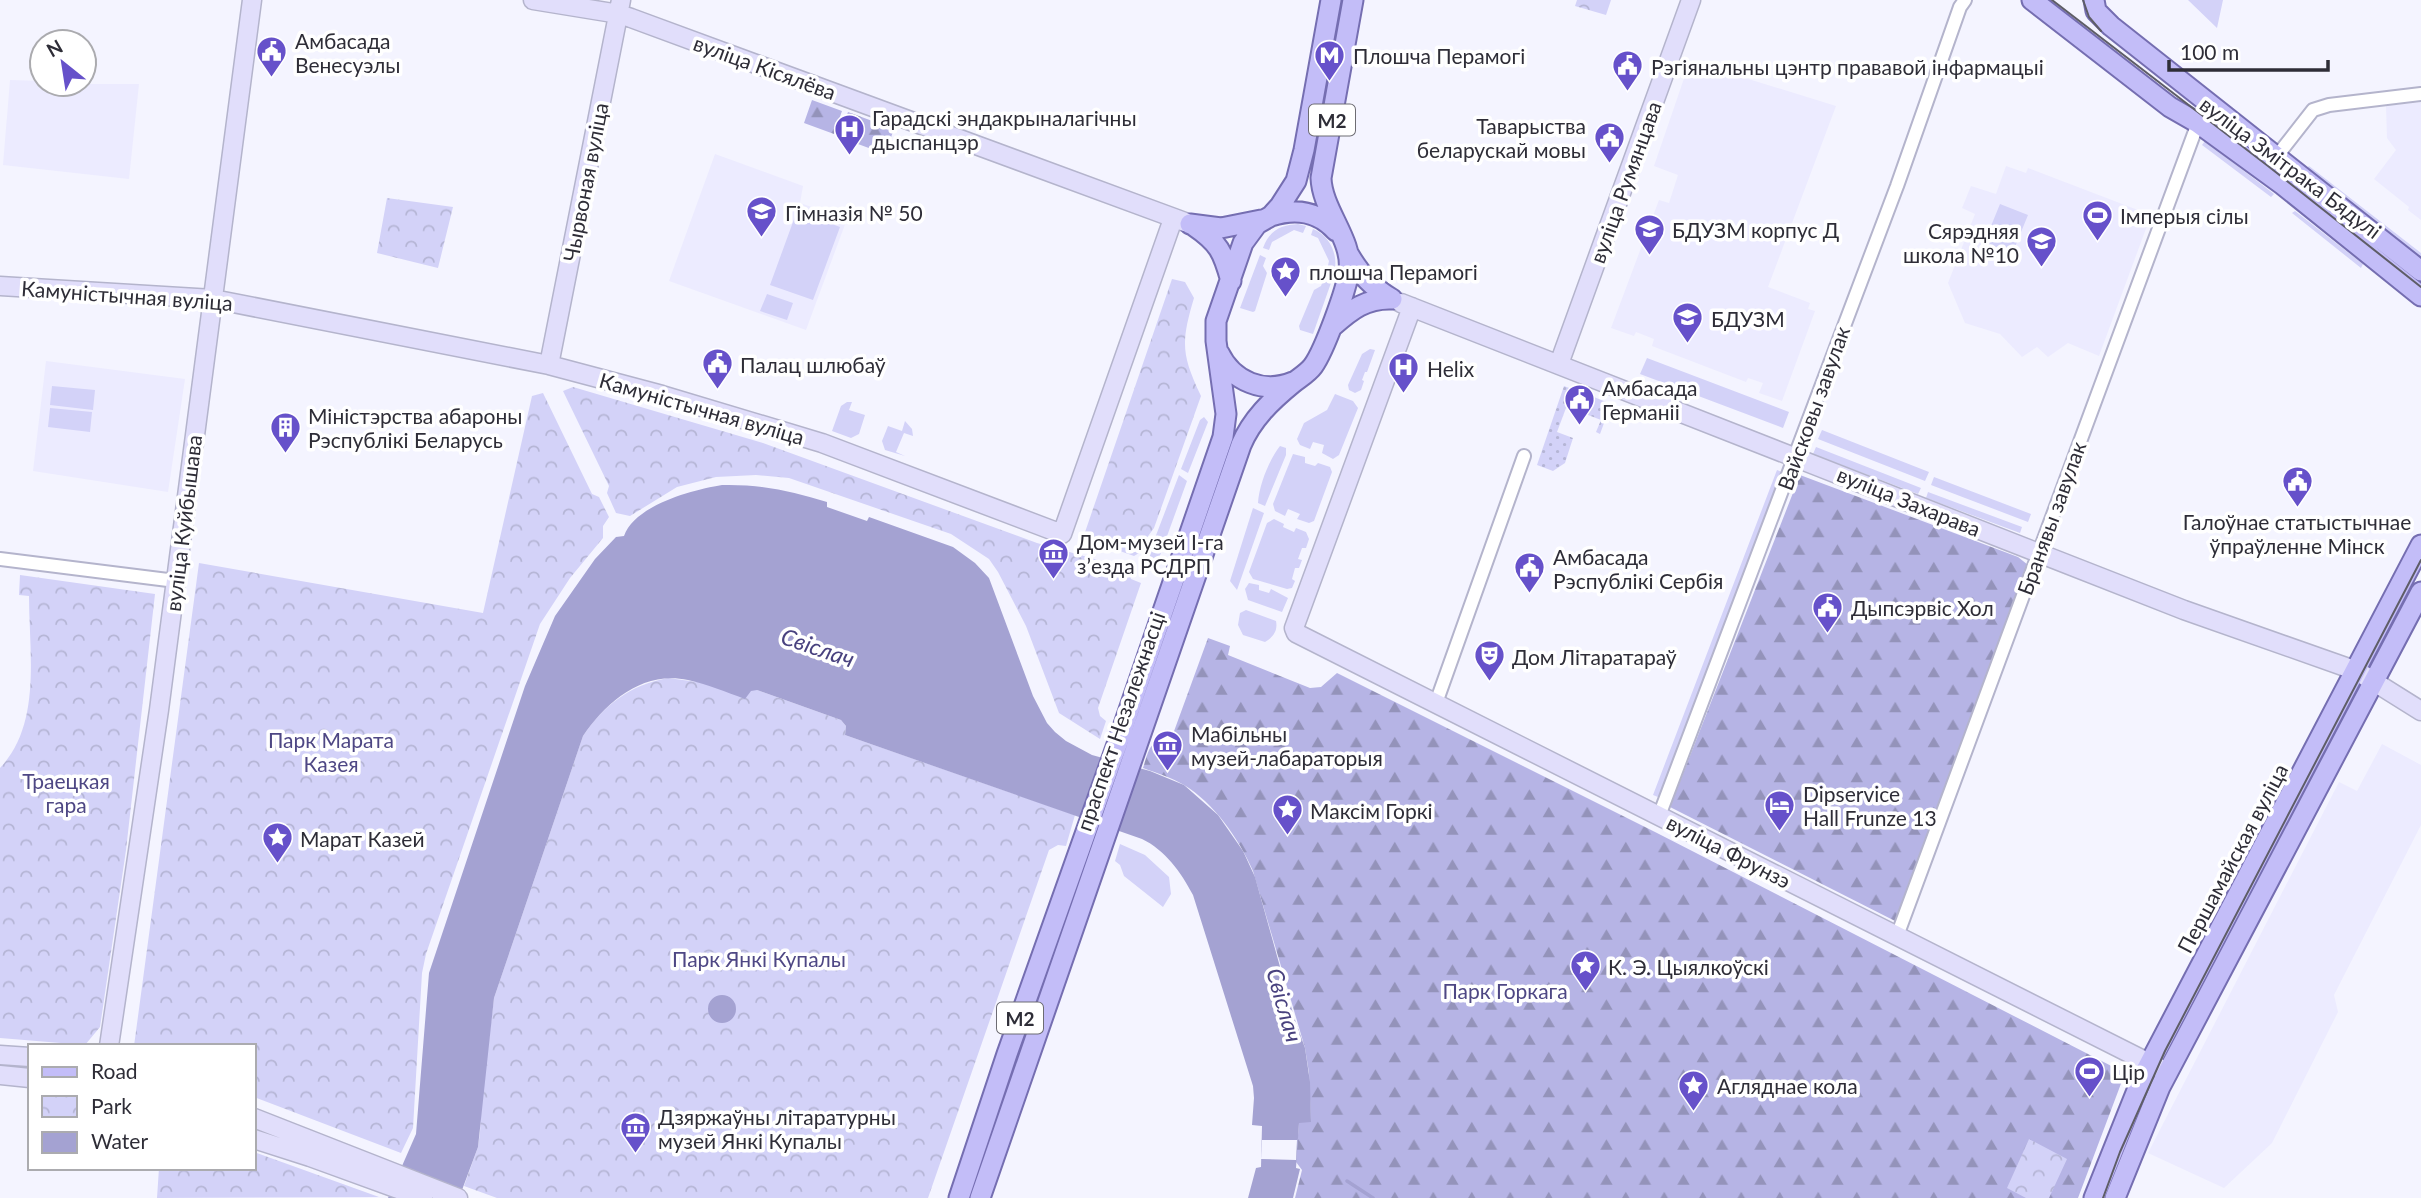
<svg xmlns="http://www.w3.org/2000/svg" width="2421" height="1198" font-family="Lato,sans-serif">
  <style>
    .built { fill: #ecebff }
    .grass { fill: #d3d2f8 }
    .forest { fill: url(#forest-firs) }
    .park { fill: url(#park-crowns) }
    .garden { fill: url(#garden-dots) }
    .water { fill: #a4a2d2 }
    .pier { fill: #f4f4ff }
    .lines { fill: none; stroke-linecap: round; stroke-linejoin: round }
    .stream { stroke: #a4a2d2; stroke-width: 3.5 }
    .street-casing { stroke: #b4b4cc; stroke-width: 16 }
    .secondary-casing { stroke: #b4b4cc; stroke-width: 21 }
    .primary-casing { stroke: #756eb1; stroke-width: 23 }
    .street { stroke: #fff; stroke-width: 12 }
    .secondary { stroke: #e1defb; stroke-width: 18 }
    .primary { stroke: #c3bdf8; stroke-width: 19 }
    .tram { stroke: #5e5d67; stroke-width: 2 }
    .labels { text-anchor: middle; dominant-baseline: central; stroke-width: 7; stroke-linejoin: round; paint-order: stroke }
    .shield { fill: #fff; stroke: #6d6c73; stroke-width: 2 }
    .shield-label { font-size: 19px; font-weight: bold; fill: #2e2d37 }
    .poi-label { font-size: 21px; fill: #2e2d37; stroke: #fff; text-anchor: start }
    .street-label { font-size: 21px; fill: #2e2d37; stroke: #fff }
    .park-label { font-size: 21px; fill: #4e4784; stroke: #fff }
    .water-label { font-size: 23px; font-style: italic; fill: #49427f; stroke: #fff }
  </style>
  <defs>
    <pattern id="forest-firs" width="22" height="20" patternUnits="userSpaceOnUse" patternTransform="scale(1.75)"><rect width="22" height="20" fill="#b6b4e5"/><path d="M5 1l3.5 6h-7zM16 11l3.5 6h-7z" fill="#9493ba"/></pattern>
    <pattern id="park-crowns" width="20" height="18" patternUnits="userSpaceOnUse" patternTransform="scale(1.75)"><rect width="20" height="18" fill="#d3d2f8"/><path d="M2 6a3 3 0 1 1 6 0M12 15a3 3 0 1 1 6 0" fill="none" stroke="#b5b5d5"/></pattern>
    <pattern id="garden-dots" width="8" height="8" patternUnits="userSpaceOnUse" patternTransform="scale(1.75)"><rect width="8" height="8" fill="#d3d2f8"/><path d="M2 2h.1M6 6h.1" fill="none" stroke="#b5b5d5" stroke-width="1.8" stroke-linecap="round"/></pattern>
  </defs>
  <rect width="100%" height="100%" fill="#f4f4ff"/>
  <path class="built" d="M1690,61L1836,106L1768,287L1810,303L1808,309L1815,311L1782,401L1759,393L1763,383L1748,378L1746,382L1652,346L1654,339L1636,332L1634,336L1611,328L1659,200L1669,203L1678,175L1654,166Z
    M10,80L42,81V84H139L129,179L3,165Z
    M2421,102V220L2408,210L2409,207L2374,179L2396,150L2387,138L2386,106Z
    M715,154L803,186L800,203L847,219L806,330L669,281Z
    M2006,166L2026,173L2028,168L2151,215L2099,356L2068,343L2048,357L2037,347L2022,357L2000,334L1965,323L1948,283L1975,214L1962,208L1971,186L1996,194Z
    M46,361L185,379L168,492L33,471Z
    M2382,744L2421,765V825L2334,995L2338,1012L2272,1143L2224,1188L2148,1153L2339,782L2357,791Z"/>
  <path class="grass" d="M2188,0H2223L2217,28Z
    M2205,141L2274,194L2271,197L2202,145Z
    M2309,166L2421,253V258L2306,169Z
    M2000,204L2028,215L2008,264L1980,253Z
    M797,211L840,227L813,300L770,285Z
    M2295,211L2363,264L2361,268L2292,213Z
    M1298,224L1306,226L1303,233L1294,230L1272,242L1269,250L1263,248C1269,231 1280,225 1298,224Z
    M1313,229C1330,236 1339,255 1334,273L1327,270L1329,261L1318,238L1311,235Z
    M1260,255L1266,258L1263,266L1267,273L1255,311L1253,312L1240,308Z
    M1324,278L1332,280L1313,334L1300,330L1299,326L1314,290L1321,286Z
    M767,294L793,303L787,320L760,311Z
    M1370,349L1375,350L1367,372H1365L1362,380L1364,381L1361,390L1355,393L1349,390L1348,385L1362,354Z
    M1647,358L1789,412L1783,428L1640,374Z
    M52,386L95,390L93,410L50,405Z
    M1335,394L1353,401L1358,408L1339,455L1333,459L1322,453L1324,445L1313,442L1310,449L1300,445L1297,439L1304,423L1327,410Z
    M847,402H852L849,410L865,415L859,434L851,438L832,431L841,406Z
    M50,408L92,412L90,432L48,427Z
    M1204,417L1208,422L1188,473L1181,469L1200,420Z
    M905,421L912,429L913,436L904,433L896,452L905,456L885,450L882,441L888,426L902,431Z
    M1822,430L1929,472L1925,481L1818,439Z
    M1280,446L1286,448V455L1265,506L1258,503C1259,485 1269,460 1280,446Z
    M1816,447L1921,488L1918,494L1813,454Z
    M1293,454L1305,457V463L1315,466L1318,463L1330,467L1332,472L1314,521L1309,523L1297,519L1300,514L1288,509L1285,516L1275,511L1273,504Z
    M1777,470L1787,474L1663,799L1653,795Z
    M1179,475L1187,481L1158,561L1147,559Z
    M1934,477L2031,514L2028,522L1931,485Z
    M1928,492L2022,527L2020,533L1926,498Z
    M1253,508L1264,513L1237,590L1230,581Z
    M1274,519L1284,524L1283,527L1294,532L1296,528L1306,532L1309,539L1306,548H1302L1298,559L1302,560L1299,568H1295L1292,579L1295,581L1292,588L1287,589L1253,579L1249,572L1267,523Z
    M1249,583L1259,585V590L1269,593L1271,589L1288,598L1282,612L1248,600L1245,589Z
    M1246,610L1276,621C1278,631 1273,637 1265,642L1243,635L1238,625L1240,613Z
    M1120,844L1145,855L1169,877L1171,894L1163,907L1124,876L1120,865L1115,861Z"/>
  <path class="forest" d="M812,100L842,111L834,134L804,123Z
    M848,112L894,129L885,154L839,137Z
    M1800,475L2018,557L2028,565L1901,924L1670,807Z
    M1208,638L1230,646L1228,655L1310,688L1321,687L1337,673L1657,833L2125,1073L2078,1198H1295L1302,1170L1296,1162L1299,1122H1311L1309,1073L1305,1048L1253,871C1239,839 1214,803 1184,785C1172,778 1157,773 1143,768C1148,753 1149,740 1167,739L1173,734Z"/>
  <path class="park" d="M1577,0H1611L1606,15L1575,6Z
    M387,198L453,207L438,268L377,253Z
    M1172,279L1185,282L1194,298C1181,342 1181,354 1201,396L1154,528L1146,539V549L1134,556L1083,538Z
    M573,387L763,443L1037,543L1127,568L1131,579L1141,583L1098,708L1100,716L1106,721L1100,739L1059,713L1026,626L998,572L989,559L951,534L789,478L756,475L716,477L677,487L630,516L616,513L607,493L609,486L563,391Z
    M543,393L592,494L599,497L609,517L603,526V538L570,578L540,624L426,954L422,973L413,1128L401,1153L254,1097V1046H134L199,563L483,613L532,396Z
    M20,575L155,594L126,850L100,1027L85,1045L0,1038V768C42,724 29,652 29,596L19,595Z
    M668,678L757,690L841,720L846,726L845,735L1075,815L1066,846L1058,845L1049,850L928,1198H497L464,1186L478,1147L480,1132L482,1096L494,998L583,736C605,704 630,685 668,678Z
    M2029,1139L2067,1159L2049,1198H2026L2007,1188Z
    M254,1152L379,1197L157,1198L159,1168H254Z"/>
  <path class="garden" d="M1564,386L1587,395L1581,413L1566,408L1557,432L1573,438L1565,463L1553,471L1537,465Z
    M1589,395L1611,404L1600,434L1596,432L1601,420L1583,413Z"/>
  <path class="water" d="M722,485C759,484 792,491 827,502V507L867,521L869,517L953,547L975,563L989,578L1033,696L1047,723L1055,732L1066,741L1092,755L1150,771L1184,785L1218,815L1243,851L1255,877L1294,1017L1305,1048L1310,1082L1311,1122L1299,1123L1296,1168L1300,1169L1293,1198H1248L1256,1168L1261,1167L1262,1126L1252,1125L1254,1098L1253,1086L1193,895C1181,872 1165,850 1142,839L845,735L846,726L841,720L757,690L751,691L745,699C726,692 707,684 688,680C643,670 606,702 583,736L494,998L478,1147L459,1198H388L416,1134L429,973L525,686L555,616L595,559L616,537L624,536C635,505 692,490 722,485Z
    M708 1009a14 14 0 1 1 28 0a14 14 0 1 1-28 0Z"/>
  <path class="pier" d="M1262,1140H1297L1296,1160L1261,1159Z"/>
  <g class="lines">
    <path class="stream" d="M1347,1181L1373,1198"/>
    <defs>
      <path id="street" d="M2273,161L2313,110L2329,105L2421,94
        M0,559L176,581
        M1436,703L1524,456
        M1659,816L1897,186L1960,7L1965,0
        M1897,936L2198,123L2210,103"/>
      <path id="secondary" d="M533,0L619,14L631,18L1185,222
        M0,286L213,299L549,365L662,395L822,443L1062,534L1173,219
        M1401,303L2184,610L2357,671L2421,711
        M1412,307L1294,628L1296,633L2161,1069
        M1559,364L1691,0
        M549,365L621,0
        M109,1046L159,710L252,0
        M0,1055L30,1057
        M0,1075L30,1078
        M254,1118L458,1198
        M254,1139L310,1157L423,1198"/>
      <path id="primary" d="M2032,0L2170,107L2198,123L2283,185L2421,296
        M2094,0L2096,11L2111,26L2421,271
        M1271,216C1296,208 1318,211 1336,231
        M1190,224L1221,228L1261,220
        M1194,226C1219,243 1223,252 1231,281
        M1349,255C1361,275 1372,287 1392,299
        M1333,326C1351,310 1366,298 1392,299
        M1219,353C1233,382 1264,394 1293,382
        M959,1198L1007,1054L1120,736L1223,437L1226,414L1216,341V321L1243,243L1257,224L1271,216L1280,206L1296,181L1304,150L1331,0
        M980,1198L1241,445C1252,419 1271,401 1293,383C1299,378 1308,373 1313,366C1324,351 1347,289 1349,270C1353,240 1322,210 1321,178L1353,0
        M2094,1198L2142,1078L2421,545
        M2115,1198L2160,1087L2421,592"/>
    </defs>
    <use href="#street" class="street-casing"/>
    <use href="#secondary" class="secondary-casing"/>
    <use href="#primary" class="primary-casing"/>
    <use href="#street" class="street"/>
    <use href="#secondary" class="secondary"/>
    <use href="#primary" class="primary"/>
    <path class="tram" d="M2052,0L2268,166L2421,287
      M2083,0L2089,17L2101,31
      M2103,1198L2120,1152L2165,1051L2421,560"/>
  </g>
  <defs>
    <symbol id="civic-pin" viewBox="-11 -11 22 30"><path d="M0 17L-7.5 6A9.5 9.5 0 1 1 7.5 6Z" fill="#6651ca" stroke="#fff"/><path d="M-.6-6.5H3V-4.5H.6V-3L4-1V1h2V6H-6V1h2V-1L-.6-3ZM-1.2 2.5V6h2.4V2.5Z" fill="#fff"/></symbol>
    <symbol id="metro-pin" viewBox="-11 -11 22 30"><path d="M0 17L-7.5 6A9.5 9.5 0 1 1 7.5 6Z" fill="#6651ca" stroke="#fff"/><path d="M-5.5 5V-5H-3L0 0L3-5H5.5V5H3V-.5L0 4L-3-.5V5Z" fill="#fff"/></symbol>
    <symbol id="hospital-pin" viewBox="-11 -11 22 30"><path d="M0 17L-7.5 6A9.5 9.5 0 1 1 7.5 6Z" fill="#6651ca" stroke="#fff"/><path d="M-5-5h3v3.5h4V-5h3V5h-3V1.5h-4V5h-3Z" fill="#fff"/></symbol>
    <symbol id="school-pin" viewBox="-11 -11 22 30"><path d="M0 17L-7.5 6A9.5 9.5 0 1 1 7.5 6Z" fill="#6651ca" stroke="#fff"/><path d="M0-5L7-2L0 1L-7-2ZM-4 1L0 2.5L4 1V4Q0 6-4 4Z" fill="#fff"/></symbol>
    <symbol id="stadium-pin" viewBox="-11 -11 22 30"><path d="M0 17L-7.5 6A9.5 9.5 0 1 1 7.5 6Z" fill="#6651ca" stroke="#fff"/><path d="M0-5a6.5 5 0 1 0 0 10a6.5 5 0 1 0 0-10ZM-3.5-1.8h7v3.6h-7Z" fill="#fff"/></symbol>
    <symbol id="university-pin" viewBox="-11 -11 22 30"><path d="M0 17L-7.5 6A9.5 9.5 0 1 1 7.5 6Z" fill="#6651ca" stroke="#fff"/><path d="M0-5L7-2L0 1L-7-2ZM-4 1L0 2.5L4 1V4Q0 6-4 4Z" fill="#fff"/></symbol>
    <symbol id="sight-pin" viewBox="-11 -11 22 30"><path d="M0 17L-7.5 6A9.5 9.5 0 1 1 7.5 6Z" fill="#6651ca" stroke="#fff"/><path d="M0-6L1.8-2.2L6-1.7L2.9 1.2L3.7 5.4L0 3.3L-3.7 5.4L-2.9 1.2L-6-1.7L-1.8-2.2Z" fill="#fff"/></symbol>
    <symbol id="building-pin" viewBox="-11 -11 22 30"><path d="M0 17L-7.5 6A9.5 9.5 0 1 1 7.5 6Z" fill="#6651ca" stroke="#fff"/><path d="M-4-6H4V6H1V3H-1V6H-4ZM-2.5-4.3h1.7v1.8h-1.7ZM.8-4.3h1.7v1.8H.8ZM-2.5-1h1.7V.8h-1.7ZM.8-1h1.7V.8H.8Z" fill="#fff"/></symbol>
    <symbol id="museum-pin" viewBox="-11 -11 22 30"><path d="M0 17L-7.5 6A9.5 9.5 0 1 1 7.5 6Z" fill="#6651ca" stroke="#fff"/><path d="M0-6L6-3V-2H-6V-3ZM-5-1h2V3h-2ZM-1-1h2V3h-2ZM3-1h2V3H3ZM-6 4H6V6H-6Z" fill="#fff"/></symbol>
    <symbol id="theatre-pin" viewBox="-11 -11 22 30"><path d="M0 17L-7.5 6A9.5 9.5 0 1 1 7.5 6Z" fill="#6651ca" stroke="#fff"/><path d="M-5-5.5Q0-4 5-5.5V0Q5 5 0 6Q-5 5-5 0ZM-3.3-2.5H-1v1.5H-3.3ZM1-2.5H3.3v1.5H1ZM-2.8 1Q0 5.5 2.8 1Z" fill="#fff"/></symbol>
    <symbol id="hotel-pin" viewBox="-11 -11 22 30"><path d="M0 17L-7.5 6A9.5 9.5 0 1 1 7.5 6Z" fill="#6651ca" stroke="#fff"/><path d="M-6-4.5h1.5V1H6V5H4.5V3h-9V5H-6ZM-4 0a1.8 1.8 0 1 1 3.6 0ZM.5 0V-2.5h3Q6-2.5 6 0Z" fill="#fff"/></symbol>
  </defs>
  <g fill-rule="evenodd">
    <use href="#civic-pin" x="254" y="34" width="35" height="47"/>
    <use href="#metro-pin" x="1312" y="38" width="35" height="47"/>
    <use href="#civic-pin" x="1610" y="48" width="35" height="47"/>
    <use href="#hospital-pin" x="832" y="112" width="35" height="47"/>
    <use href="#civic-pin" x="1592" y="120" width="35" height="47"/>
    <use href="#school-pin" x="744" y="194" width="35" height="47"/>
    <use href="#stadium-pin" x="2080" y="198" width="35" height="47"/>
    <use href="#university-pin" x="1632" y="212" width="35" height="47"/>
    <use href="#school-pin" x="2024" y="224" width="35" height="47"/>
    <use href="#sight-pin" x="1268" y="254" width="35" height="47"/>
    <use href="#university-pin" x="1670" y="300" width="35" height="47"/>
    <use href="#civic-pin" x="700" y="346" width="35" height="47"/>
    <use href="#hospital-pin" x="1386" y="350" width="35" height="47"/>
    <use href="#civic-pin" x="1562" y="382" width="35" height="47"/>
    <use href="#building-pin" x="268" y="410" width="35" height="47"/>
    <use href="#civic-pin" x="2280" y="464" width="35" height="47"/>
    <use href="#museum-pin" x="1036" y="536" width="35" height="47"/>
    <use href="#civic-pin" x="1512" y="550" width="35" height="47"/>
    <use href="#civic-pin" x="1810" y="590" width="35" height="47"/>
    <use href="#theatre-pin" x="1472" y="638" width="35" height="47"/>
    <use href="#museum-pin" x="1150" y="728" width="35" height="47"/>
    <use href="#hotel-pin" x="1762" y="788" width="35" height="47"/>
    <use href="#sight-pin" x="1270" y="792" width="35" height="47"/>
    <use href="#sight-pin" x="260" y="820" width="35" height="47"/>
    <use href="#sight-pin" x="1568" y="948" width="35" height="47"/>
    <use href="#stadium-pin" x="2072" y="1054" width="35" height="47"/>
    <use href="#sight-pin" x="1676" y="1068" width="35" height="47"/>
    <use href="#museum-pin" x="618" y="1110" width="35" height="47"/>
  </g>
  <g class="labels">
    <g class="shield">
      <rect x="1309" y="104.5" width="46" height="31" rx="5"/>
      <rect x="997" y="1002.5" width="46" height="31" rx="5"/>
    </g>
    <g class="shield-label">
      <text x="1332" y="120">М2</text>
      <text x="1020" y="1018">М2</text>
    </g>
    <g class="poi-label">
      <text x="295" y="40">Амбасада<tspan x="295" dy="24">Венесуэлы</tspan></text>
      <text x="1353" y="55">Плошча Перамогі</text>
      <text x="1651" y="66">Рэгіянальны цэнтр прававой інфармацыі</text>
      <text x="872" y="117">Гарадскі эндакрыналагічны<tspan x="872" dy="24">дыспанцэр</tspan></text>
      <text x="1586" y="125" text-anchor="end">Таварыства<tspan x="1586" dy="24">беларускай мовы</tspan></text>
      <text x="785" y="212">Гімназія № 50</text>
      <text x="2120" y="215">Імперыя сілы</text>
      <text x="1672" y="229">БДУЗМ корпус Д</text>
      <text x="2019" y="230" text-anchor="end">Сярэдняя<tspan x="2019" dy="24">школа №10</tspan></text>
      <text x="1309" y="271">плошча Перамогі</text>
      <text x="1711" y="318">БДУЗМ</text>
      <text x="740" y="364">Палац шлюбаў</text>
      <text x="1427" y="368">Helix</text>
      <text x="1602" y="387">Амбасада<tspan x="1602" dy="24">Германіі</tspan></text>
      <text x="308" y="415">Міністэрства абароны<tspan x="308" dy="24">Рэспублікі Беларусь</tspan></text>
      <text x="2297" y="521" text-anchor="middle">Галоўнае статыстычнае<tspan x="2297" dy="24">ўпраўленне Мінск</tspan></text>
      <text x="1077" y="541">Дом-музей I-га<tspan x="1077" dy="24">зʼезда РСДРП</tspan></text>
      <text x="1553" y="556">Амбасада<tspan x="1553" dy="24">Рэспублікі Сербія</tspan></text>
      <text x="1851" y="607">Дыпсэрвіс Хол</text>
      <text x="1512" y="656">Дом Літаратараў</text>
      <text x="1191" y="733">Мабільны<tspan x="1191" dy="24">музей-лабараторыя</tspan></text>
      <text x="1803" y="793">Dipservice<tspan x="1803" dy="24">Hall Frunze 13</tspan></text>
      <text x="1310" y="810">Максім Горкі</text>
      <text x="300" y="838">Марат Казей</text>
      <text x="1608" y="966">К. Э. Цыялкоўскі</text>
      <text x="2112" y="1071">Цір</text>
      <text x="1717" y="1085">Агляднае кола</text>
      <text x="658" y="1116">Дзяржаўны літаратурны<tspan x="658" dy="24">музей Янкі Купалы</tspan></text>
    </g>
    <g class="street-label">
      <text transform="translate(765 67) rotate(20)">вуліца Кісялёва</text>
      <text transform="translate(2291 167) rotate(37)">вуліца Змітрака Бядулі</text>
      <text transform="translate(585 182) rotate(-79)">Чырвоная вуліца</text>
      <text transform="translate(1625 182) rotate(-70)">вуліца Румянцава</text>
      <text transform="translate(127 295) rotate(4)">Камуністычная вуліца</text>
      <text transform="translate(702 408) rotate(16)">Камуністычная вуліца</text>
      <text transform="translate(1813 408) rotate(-70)">Вайсковы завулак</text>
      <text transform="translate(1909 501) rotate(22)">вуліца Захарава</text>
      <text transform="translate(2051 518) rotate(-70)">Бранявы завулак</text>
      <text transform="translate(183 523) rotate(-83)">вуліца Куйбышава</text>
      <text transform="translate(1120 721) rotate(-71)">праспект Незалежнасці</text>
      <text transform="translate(1729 851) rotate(27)">вуліца Фрунзэ</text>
      <text transform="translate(2232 858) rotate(-62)">Першамайская вуліца</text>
    </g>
    <g class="park-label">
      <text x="331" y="739">Парк Марата<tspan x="331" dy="24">Казея</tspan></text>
      <text x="66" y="780">Траецкая<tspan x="66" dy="24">гара</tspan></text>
      <text x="759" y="958">Парк Янкі Купалы</text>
      <text x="1505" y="990">Парк Горкага</text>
    </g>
    <g class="water-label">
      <text transform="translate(818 647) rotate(19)">Свіслач</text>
      <text transform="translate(1285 1005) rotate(74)">Свіслач</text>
    </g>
  </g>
  <rect x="28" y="1044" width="228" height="126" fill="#ffffff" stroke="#ababaf" stroke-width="2"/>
  <rect x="42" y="1067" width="35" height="10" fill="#c3bdf8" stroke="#ababaf" stroke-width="2"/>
  <text x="91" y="1079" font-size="21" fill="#2e2d37">Road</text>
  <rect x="42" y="1096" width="35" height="21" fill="url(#park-crowns)" stroke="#ababaf" stroke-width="2"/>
  <text x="91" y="1114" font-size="21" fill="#2e2d37">Park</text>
  <rect x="42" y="1132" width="35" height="21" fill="#a4a2d2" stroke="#ababaf" stroke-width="2"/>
  <text x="91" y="1149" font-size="21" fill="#2e2d37">Water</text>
  <g transform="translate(63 63) rotate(330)"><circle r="33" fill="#ffffff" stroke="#ababaf" stroke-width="2"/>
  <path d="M0-5L12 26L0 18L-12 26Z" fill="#6651ca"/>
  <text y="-10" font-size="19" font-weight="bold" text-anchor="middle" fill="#2e2d37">N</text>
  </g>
  <path d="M2169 60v10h159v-10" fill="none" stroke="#2e2d37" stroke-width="3.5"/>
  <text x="2180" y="60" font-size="21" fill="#2e2d37" stroke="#ffffff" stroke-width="5" paint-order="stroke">100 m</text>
</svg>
